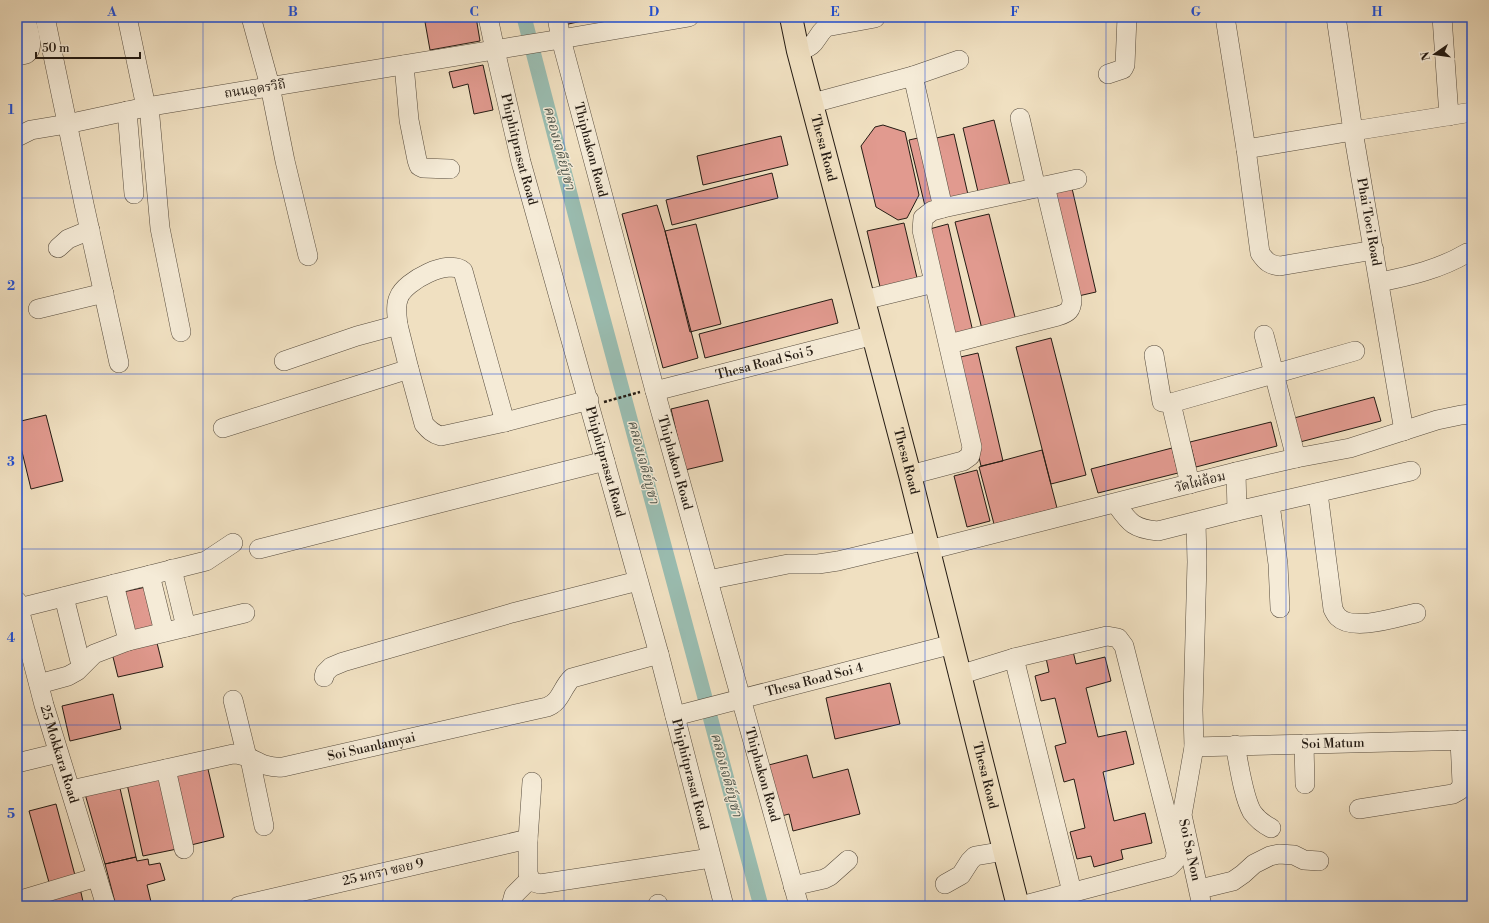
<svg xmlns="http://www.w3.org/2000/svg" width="1489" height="923" font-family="'Libre Bodoni','Noto Serif Thai',serif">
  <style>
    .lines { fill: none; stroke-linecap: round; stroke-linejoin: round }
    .canal { stroke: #9abdb1; stroke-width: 15 }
    .building { fill: #e19a8f; stroke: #241b13 }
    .minor-casing { stroke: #574c3e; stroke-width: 20 }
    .major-casing { stroke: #241b13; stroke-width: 24 }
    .path { stroke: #241b13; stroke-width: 2.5; stroke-dasharray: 3 2; stroke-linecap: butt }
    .minor { stroke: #f5ebd7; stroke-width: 19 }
    .major { stroke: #f0e0c1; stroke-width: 22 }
    .grid { fill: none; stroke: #1d4ed8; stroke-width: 1; stroke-opacity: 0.55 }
    .labels { text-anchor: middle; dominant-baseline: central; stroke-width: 3; stroke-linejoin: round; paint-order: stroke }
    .street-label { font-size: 13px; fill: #241b13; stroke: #f5ebd7 }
    .water-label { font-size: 14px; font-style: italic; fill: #4d544a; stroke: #f5ebd7 }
    .neatline { fill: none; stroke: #1d4ed8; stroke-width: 1.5 }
    .grid-label { font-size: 13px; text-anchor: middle; font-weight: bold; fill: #1d4ed8 }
  </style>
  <rect width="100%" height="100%" fill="#f0e0c1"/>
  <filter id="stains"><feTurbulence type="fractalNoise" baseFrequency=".005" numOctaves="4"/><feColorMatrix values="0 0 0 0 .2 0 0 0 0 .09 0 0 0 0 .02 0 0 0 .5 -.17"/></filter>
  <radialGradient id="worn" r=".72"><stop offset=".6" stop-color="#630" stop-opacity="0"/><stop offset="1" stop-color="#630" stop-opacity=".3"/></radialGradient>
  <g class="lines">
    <path class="canal" d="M524,17L584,248L761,906"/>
  </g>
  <path class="building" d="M451,17H476L480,41L430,50L425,22Z
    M563,17H590L591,19L564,25Z
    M599,17H625V18L600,22Z
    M483,65L493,110L474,114L468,84L453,88L449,72Z
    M994,120L1011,189L979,196L963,128Z
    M883,125L905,132L919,195L907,218L898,220L876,207L861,146L875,127Z
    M954,134L969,199L947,204L932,139Z
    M781,136L788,165L703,185L697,156Z
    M927,136L942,202L925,206L909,140Z
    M772,173L778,198L672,225L666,200Z
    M1071,184L1096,292L1074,297L1049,190Z
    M657,205L665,231L698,358L663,368L622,214Z
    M989,214L1016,321L982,329L955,222Z
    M904,223L918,282L881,291L867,231Z
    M696,224L721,324L690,332L665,231Z
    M948,224L973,332L951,337L926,230Z
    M832,299L838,323L705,358L699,334Z
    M1051,338L1086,475L1051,484L1016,347Z
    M978,353L1003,461L981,466L956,358Z
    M1374,397L1381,421L1300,442L1294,418Z
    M708,400L723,461L685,470L671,409Z
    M46,415L63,481L31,489L17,431V422Z
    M1271,422L1277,446L1196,467L1190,442Z
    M1172,448L1178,473L1098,493L1091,469Z
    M1042,450L1057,508L994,524L979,467Z
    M977,470L990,521L967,527L954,476Z
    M146,587L156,627L132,632L123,592Z
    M156,639L163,667L118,677L111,649Z
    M1073,651L1076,664L1105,657L1111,681L1086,688L1098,737L1126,731L1134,764L1103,772L1114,821L1145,813L1152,843L1121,850L1123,859L1094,867L1091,856L1077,859L1070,832L1085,828L1074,779L1064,782L1055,746L1066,743L1055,698L1041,701L1035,676L1049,672L1046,658Z
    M890,683L900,724L835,739L826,698Z
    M113,694L121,729L70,741L62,706Z
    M807,755L813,778L848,769L860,814L793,831L789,814L778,817L765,766Z
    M207,765L224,837L191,845L175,773Z
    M162,776L177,849L143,856L127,784Z
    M119,784L136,857L105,864L85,794Z
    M56,804L76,879L50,886L29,811Z
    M136,857L137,861L148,859L149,865L160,863L165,880L147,885L152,906H116L105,864Z
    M80,888L84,906H54L52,896Z"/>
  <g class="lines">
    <defs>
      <g id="minor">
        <path d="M45,17L84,204L119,363"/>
        <path d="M127,17L146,107"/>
        <path d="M251,17L270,86L285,161L308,256"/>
        <path id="s1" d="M488,17L495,50L521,162L659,654L724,906"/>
        <path id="s2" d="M557,17L561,39L655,391L799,906"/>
        <path d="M1225,17L1246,149L1260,253C1266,262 1270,265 1280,266L1374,250"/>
        <path d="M1442,17L1449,116"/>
        <path d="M798,51C819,45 813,39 826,27L875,18"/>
        <path d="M17,56C20,55 24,55 26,54C36,48 27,26 25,17"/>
        <path d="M404,65L409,120L417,160L419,166L423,168L450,169"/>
        <path d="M1108,74L1123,69L1125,65L1127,17"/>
        <path d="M913,76L943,208"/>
        <path d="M813,103L913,76L959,60"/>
        <path d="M149,106L160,228L181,332"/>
        <path d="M127,111L134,194"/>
        <path d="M1020,118L1036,188"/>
        <path d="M17,137L31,130L67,124L146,107L561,39L689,17"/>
        <path d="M1246,149L1353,131L1336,17"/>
        <path d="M58,248L68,239L90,230"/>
        <path d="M1380,282C1410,276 1440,269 1467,253"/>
        <path d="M864,300L934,283"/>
        <path d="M38,309L104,293"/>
        <path d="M398,325C397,316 395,305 399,297C405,281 449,258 463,271L505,422"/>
        <path d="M1264,335L1296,458"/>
        <path d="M949,344L1058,316C1068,313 1072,310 1072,299L1045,186"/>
        <path d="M1154,355L1162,402L1171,403L1355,351"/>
        <path d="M284,361L357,336L398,325L409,369"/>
        <path id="s3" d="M655,391L874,335"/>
        <path d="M1171,403L1190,484"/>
        <path d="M223,428L409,369L424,424C429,430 433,434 441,436L505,422L589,400"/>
        <path d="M1404,431L1353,131L1472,112"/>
        <path d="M1236,472L1237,511"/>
        <path d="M910,475L963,461L970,456L972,447L922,230L923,218L932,211L943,208L1077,179"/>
        <path d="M1318,493L1333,609C1334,611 1336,615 1338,617C1353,632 1397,617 1416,613"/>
        <path d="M1116,504C1129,522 1133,529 1158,531L1237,511L1411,471"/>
        <path d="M1270,504L1278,564L1280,608"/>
        <path id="s4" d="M1196,522L1197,562L1193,710L1194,747L1182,815L1202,906"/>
        <path d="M259,549L605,461"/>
        <path d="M929,550L1236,472L1296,458L1350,448L1437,420L1461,415L1472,414"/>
        <path d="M172,569L186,627"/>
        <path d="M150,575L164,632"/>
        <path d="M708,580L788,564H818L838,561L926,540"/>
        <path d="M114,584L128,641"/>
        <path d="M64,597L81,665"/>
        <path id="s5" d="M17,601L44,705L106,906"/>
        <path d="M19,608L206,561L233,543"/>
        <path d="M1014,658L1072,892"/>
        <path d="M959,675L1014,658L1107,636L1118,638L1124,646L1176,852L1175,861L1169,867L1021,906"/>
        <path d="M324,677L325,673L331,667L343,662L512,613L638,581"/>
        <path d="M39,684L68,676L77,671L94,654L128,641L245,613"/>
        <path d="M233,700L247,757"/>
        <path id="s6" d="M675,716L953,644"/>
        <path d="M1304,744L1305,784"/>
        <path d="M1235,745C1239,764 1243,796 1252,812C1257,819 1263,824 1271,828"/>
        <path id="s7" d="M1194,747L1472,740"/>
        <path d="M250,759L264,826"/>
        <path d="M17,763L58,753"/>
        <path d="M166,769L184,849"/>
        <path d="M532,782L528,839V873L530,879L533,882L540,884L711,858"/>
        <path id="s8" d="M71,790L233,754C252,754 259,769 283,767L547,707C561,702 562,687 572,678L659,654"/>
        <path d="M1359,809L1453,794L1460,790L1462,783L1460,740"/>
        <path d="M945,884L961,875L970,861L975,856L1005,851"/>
        <path d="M793,886L824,879L830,876L848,860"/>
        <path d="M1200,889L1233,881L1243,874L1254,864L1270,856L1279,854L1294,855L1304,860L1319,861"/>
        <path d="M17,901L97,877"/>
        <path d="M658,904V906"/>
        <path d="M239,906L528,839"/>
        <path d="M511,906L514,895L530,879"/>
      </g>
      <g id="major">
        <path id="s9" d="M791,17L798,51L910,475L1018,906"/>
      </g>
    </defs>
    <use href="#minor" class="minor-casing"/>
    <use href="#major" class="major-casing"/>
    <path class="path" d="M604,402L640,392"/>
    <use href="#minor" class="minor"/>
    <use href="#major" class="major"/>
  </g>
  <path class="grid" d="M203,17V906M383,17V906M564,17V906M744,17V906M925,17V906M1106,17V906M1286,17V906M17,198H1472M17,374H1472M17,549H1472M17,725H1472"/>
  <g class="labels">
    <g class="street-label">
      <text transform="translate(255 89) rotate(-9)">ถนนอุดรวิถี</text>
      <text stroke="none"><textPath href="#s9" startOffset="135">Thesa Road</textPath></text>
      <text stroke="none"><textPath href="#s1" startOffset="136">Phiphitprasat Road</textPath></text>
      <text stroke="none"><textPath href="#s2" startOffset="137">Thiphakon Road</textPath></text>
      <text transform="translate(1369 222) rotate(80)">Phai Toei Road</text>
      <text stroke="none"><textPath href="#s3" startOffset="113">Thesa Road Soi 5</textPath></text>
      <text stroke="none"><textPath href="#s9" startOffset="459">Thesa Road</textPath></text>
      <text stroke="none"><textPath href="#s1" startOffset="460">Phiphitprasat Road</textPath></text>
      <text stroke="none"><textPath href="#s2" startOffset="461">Thiphakon Road</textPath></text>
      <text transform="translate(1200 482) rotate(-14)">วัดไผ่ล้อม</text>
      <text stroke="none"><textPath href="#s6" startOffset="144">Thesa Road Soi 4</textPath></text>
      <text stroke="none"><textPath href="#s7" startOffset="139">Soi Matum</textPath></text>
      <text stroke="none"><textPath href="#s8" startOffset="309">Soi Suanlamyai</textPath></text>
      <text stroke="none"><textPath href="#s5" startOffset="159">25 Mokkara Road</textPath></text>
      <text stroke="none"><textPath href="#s1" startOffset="784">Phiphitprasat Road</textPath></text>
      <text stroke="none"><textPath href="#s2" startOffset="785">Thiphakon Road</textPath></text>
      <text stroke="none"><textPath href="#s9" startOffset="783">Thesa Road</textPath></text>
      <text stroke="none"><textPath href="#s4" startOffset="330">Soi Sa Non</textPath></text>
      <text transform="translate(383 872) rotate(-13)">25 มกรา ซอย 9</text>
    </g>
    <g class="water-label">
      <text transform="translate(559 148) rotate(75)">คลองเจดีย์บูชา</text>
      <text transform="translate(643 462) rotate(75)">คลองเจดีย์บูชา</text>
      <text transform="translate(726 775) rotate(75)">คลองเจดีย์บูชา</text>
    </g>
  </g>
  <rect width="1489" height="923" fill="none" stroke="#f0e0c1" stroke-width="44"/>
  <g transform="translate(1435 54) rotate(257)" stroke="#f5ebd7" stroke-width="3" paint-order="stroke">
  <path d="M0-3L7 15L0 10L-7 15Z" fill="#241b13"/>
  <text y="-6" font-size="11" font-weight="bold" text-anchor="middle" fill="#241b13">N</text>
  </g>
  <path d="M36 52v6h104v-6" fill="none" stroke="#241b13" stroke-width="2"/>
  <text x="42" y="52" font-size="12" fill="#241b13" stroke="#f5ebd7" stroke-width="3" paint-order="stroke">50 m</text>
  <rect x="22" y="22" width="1445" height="879" class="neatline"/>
  <g class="grid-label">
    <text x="112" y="16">A</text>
    <text x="293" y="16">B</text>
    <text x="474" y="16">C</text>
    <text x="654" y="16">D</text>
    <text x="835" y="16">E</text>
    <text x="1015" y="16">F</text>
    <text x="1196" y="16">G</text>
    <text x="1377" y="16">H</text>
    <text x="11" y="114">1</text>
    <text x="11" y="290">2</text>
    <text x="11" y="466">3</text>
    <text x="11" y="642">4</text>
    <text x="11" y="818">5</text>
  </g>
  <rect width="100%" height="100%" filter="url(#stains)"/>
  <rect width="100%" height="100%" fill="url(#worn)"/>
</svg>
